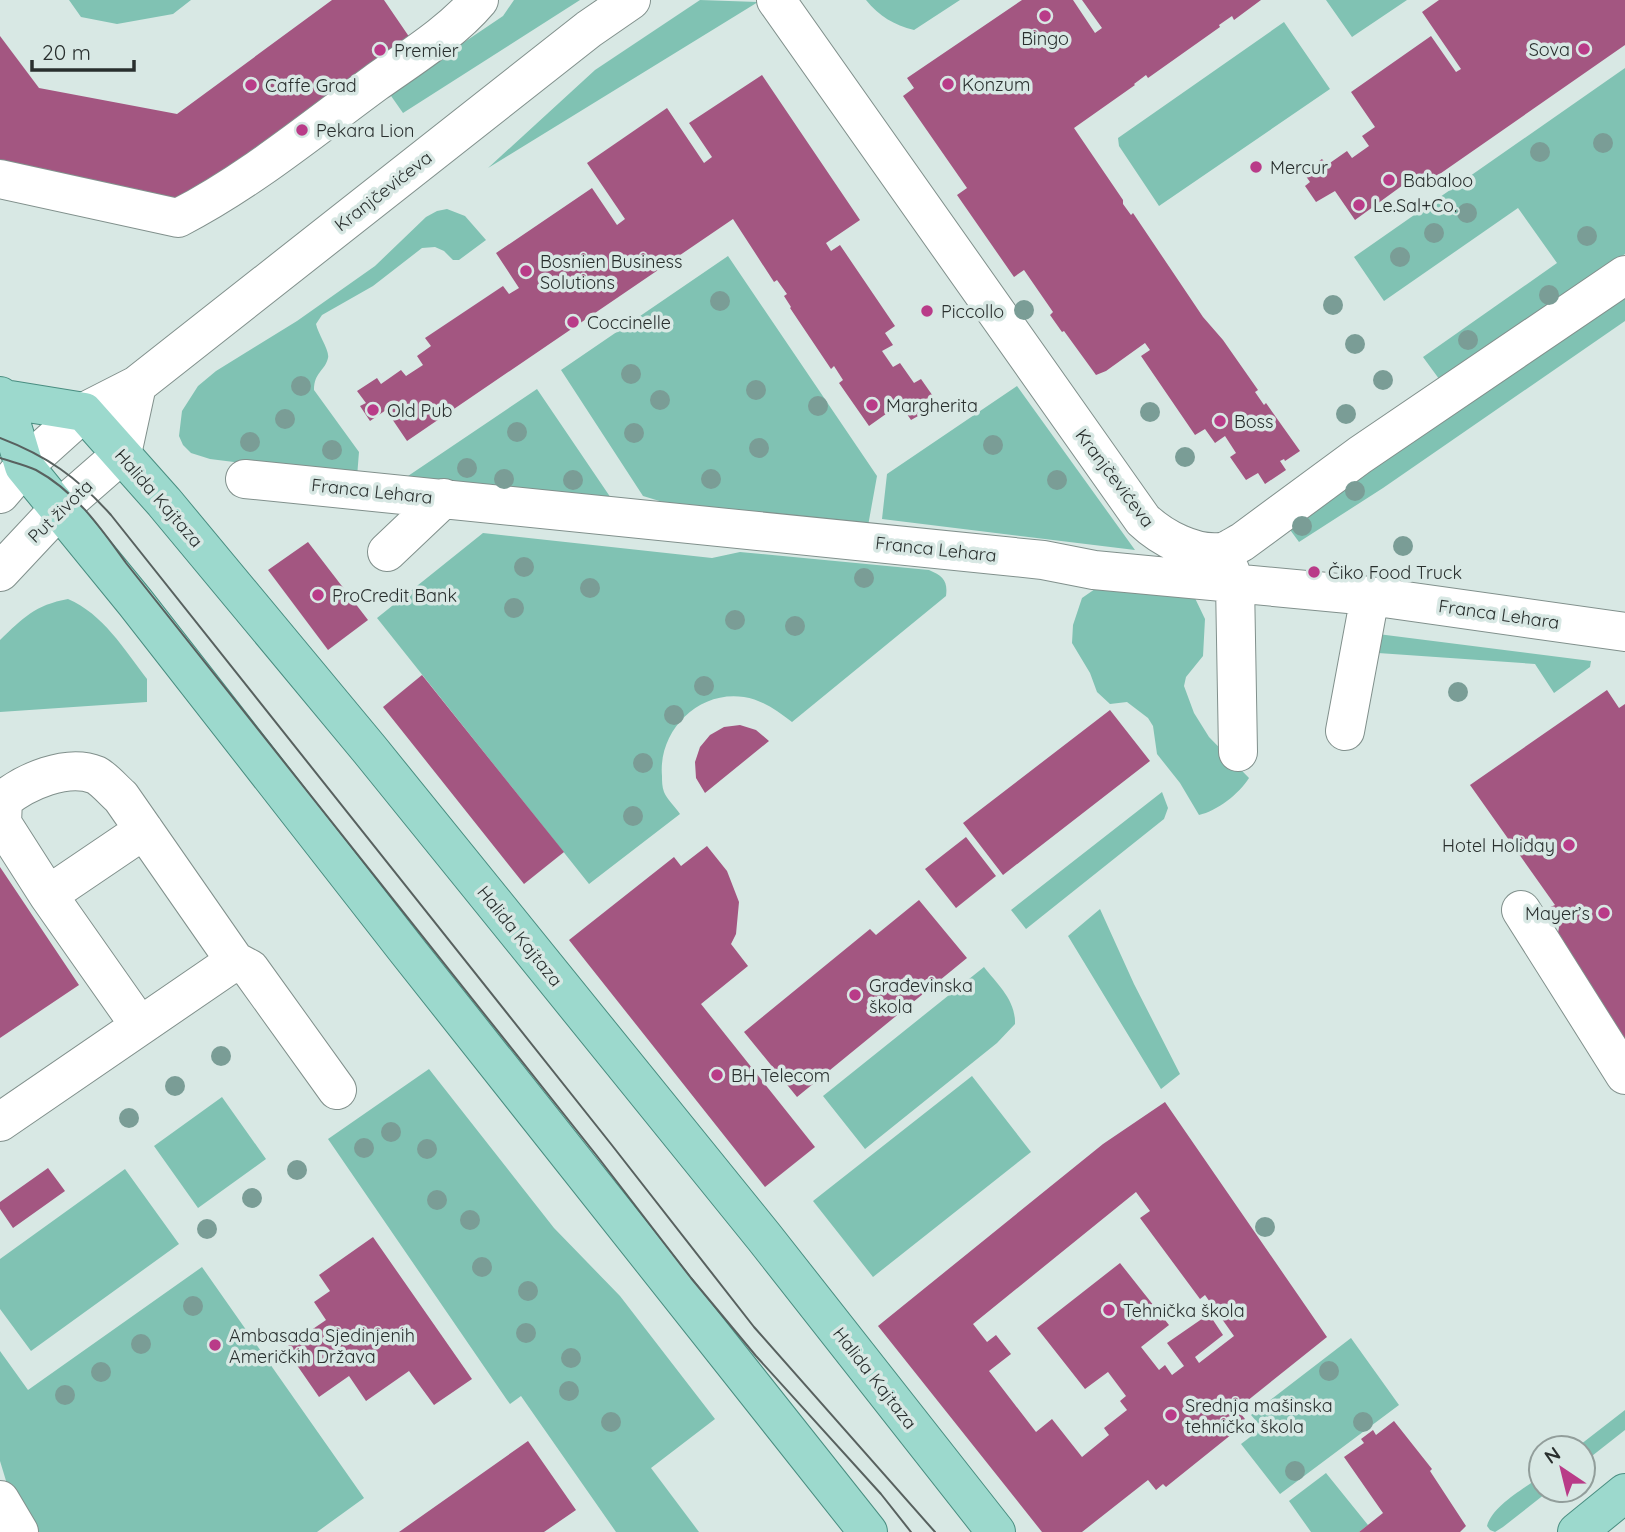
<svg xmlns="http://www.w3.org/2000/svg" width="1625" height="1532" font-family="Quicksand,sans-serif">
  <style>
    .green { fill: #80c2b3 }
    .building { fill: #a35681; fill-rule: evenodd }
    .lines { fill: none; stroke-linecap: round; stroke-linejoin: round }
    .minor-casing { stroke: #81908c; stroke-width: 40 }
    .major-casing { stroke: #498d80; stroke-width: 40 }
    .minor { stroke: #fff; stroke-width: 38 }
    .major { stroke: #9cd9cd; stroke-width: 38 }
    .tram { stroke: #58615f; stroke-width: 2 }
    .tree { fill: #7a9d96 }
    .poi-dot { fill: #b93b88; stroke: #d8e8e4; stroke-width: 2.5 }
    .labels { text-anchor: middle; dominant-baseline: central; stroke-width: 7; stroke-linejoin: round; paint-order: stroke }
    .poi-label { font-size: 18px; fill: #292f2e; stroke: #d8e8e4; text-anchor: start }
    .street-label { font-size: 18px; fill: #292f2e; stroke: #d8e8e4 }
  </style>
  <rect width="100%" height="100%" fill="#d8e8e4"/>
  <path class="green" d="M69,0H191L173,14L117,24L81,17Z
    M514,0H580L403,113L389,93L503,16Z
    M700,0L758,2L488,168L595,70Z
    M866,0H960L914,30C894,25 879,16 866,0Z
    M1326,0H1407L1352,37Z
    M1284,22L1330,89L1159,206L1119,146L1118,138Z
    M1625,68V254L1442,383L1423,357L1557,263L1518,208L1384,301L1354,257Z
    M447,209L465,216L486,240L459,260H453L444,251L435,247L422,248L373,286L322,315L316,324C318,334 330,351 328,358C325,371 314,372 314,390L359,452L357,477L210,459L191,453L183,445L179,436L182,411L198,386L216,371L297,321L375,266L426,217L437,211Z
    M728,256L877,476L868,526L676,506L643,496L561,370Z
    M1625,298V321L1383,488L1299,542L1288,527Z
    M1017,386L1135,550L882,519L887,474Z
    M537,389L617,507L410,487L408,476Z
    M483,533L712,558L740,552L929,570C943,576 948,581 946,596L792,722C777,711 763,700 744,697C698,690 658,731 662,776C662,781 662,787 664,792C667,799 675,807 680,814L589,884L377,618Z
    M1095,589L1193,594L1205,619L1203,656L1186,677L1184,686L1194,713L1209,737L1249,778C1239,794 1217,811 1199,815L1180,783L1157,754L1153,726L1148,718L1127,702L1110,704L1097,692L1090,673L1072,643L1073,625L1082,598Z
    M68,599C103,614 124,649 147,679V702L0,712V640C23,618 35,605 68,599Z
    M1370,633L1591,661L1590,667L1554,693L1535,664L1378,653Z
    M1162,792L1168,808L1164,819L1026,929L1011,910Z
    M1100,909L1134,984L1180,1074L1161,1089L1068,936Z
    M984,967C997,984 1016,1000 1015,1024L997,1043L865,1149L823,1096Z
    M429,1069L554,1228L620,1296L715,1419L651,1468L699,1532H616L521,1396L510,1404L507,1400L328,1139Z
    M972,1076L1031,1152L873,1277L813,1201Z
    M222,1097L266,1159L198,1208L154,1146Z
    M125,1169L179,1244L31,1351L0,1309V1259Z
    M202,1267L364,1498L317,1532H39L7,1484L0,1461V1351L28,1390Z
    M1351,1338L1399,1405L1280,1494L1241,1444L1262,1428L1251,1415Z
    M1625,1410V1430L1583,1463V1448H1576Z
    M1326,1473L1368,1525L1359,1532H1311L1289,1501Z
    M1541,1476V1490H1550L1503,1527L1495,1532L1490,1530L1487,1526C1493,1505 1524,1489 1541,1476Z"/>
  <path class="building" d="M332,0H384L412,41L180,206L0,164V36L39,88L177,114Z
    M1022,0H1073L1095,33L1102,28L1082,0H1261L1234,20L1232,16L1219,25L1220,27L1148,78L1146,75L1134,84L1135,85L1074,128L1123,200V204L1131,215L1133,213L1203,317L1223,340L1258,390L1255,392L1264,405L1266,403L1300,451L1285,461L1284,459L1280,461L1286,470L1265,484L1258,473L1246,480L1230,457L1236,453L1225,436L1215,443L1205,429L1195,435L1141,356L1150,350L1145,343L1106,371L1096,375L1064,331L1062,332L1050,315L1053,312L1024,270L1014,277L957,195L967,188L903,96L914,88L907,78Z
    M1439,0H1625V45L1421,187L1414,177L1355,220L1335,191L1316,202L1305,186L1310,182L1303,172L1322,159L1327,165L1347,151L1352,158L1369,146L1362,136L1375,127L1351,92L1431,36L1456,72L1461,69L1422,12Z
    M762,75L860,220L826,243L831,251L840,245L895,326L885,333L893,345L882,351L893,367L900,363L914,383L921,379L935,399L924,406L927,411L911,420L900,404L869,426L839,383L843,380L834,366L831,369L790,308L791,307L784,296L787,294L777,280L774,282L733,219L407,441L386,410L370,421L360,406L366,403L357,391L377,378L381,384L401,370L406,376L423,365L417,356L431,346L425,338L503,286L509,294L519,288L496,253L592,188L617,225L625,219L587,163L667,108L704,163L712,157L689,123Z
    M308,542L368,620L328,650L268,570Z
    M422,675L564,852L524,884L383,707Z
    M1607,690L1619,708L1625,704V1059L1557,939L1559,927L1546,909L1555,905L1470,785Z
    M1110,710L1150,761L1003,875L963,823Z
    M740,725L756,730L769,741L705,793L696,778L695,762L700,747L710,735L724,727Z
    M966,837L996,876L956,908L925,869Z
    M707,846L727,871L739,902L736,934L731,944L748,966L701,1004L815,1147L765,1187L569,940L674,857L681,866Z
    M0,867L79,985L0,1038Z
    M919,900L967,958L797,1097L744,1032L870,929L876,935Z
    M1165,1102L1327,1337L1237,1409L1245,1419L1234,1427L1237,1430L1166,1487L1163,1484L1156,1490L1148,1480L1082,1532H1042L878,1326L1103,1144ZM1136,1192L1150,1211L1140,1218L1200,1299L1205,1295L1234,1336L1199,1363L1195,1357L1223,1335L1209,1314L1167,1343L1184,1366L1172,1375L1165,1365L1159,1370L1141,1347L1169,1325L1120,1263L1037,1328L1085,1389L1108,1372L1126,1396L1120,1401L1127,1410L1104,1428L1109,1435L1082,1457L1052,1419L1036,1432L989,1371L1011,1354L996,1335L987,1342L973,1324Z
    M48,1168L65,1191L13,1228L0,1209V1202Z
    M373,1237L472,1379L434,1405L409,1371L366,1401L349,1376L319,1397L285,1348L326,1320L314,1302L330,1291L319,1275Z
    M1394,1421L1432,1469L1430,1471L1466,1526L1460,1532H1359L1383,1513L1344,1457L1364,1443L1361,1439L1373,1430L1376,1435Z
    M528,1441L576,1510L544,1532H399Z"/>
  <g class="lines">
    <defs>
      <path id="minor" d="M776,0L1143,520C1162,538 1194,555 1221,552C1228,551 1236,545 1242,542L1360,455L1625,275
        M0,179L178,218C248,182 311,130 375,83C410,58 451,33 479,0
        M245,479L1043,560L1094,570L1370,596L1625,632
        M0,494L24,466L84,412L137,385L589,29L631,0
        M387,552L444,498
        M1226,560L1235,583L1238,752
        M0,572L59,509L122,454L137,385
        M1345,731L1370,596
        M48,895L144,830
        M1521,910L1625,1075
        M235,961L250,969L337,1090
        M0,1122L235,961L121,797C114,791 104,779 96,775C67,763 25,782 3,800L2,823L48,895L140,1026
        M0,1500L19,1532"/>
      <path id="major" d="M0,396L4,399L84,412L164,502L370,750L764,1237L996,1532
        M4,399L24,466L135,602L406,949L868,1532
        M1577,1532L1625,1493"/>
    </defs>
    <use href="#minor" class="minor-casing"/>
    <use href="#major" class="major-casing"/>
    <use href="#minor" class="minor"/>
    <use href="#major" class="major"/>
    <path class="tram" d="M0,438C47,456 77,477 111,515L611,1144L754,1327L935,1532
      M0,458C12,462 25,465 36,470C75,491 101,528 126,563L597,1156L691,1278L756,1356L881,1494L911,1532"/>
  </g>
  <g class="tree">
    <circle cx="1603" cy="143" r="10"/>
    <circle cx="1540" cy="152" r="10"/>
    <circle cx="1467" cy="213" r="10"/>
    <circle cx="1434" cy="233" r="10"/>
    <circle cx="1587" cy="236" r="10"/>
    <circle cx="1400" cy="257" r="10"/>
    <circle cx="1549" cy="295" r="10"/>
    <circle cx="720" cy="301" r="10"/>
    <circle cx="1333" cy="305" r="10"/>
    <circle cx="1024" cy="310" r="10"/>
    <circle cx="1468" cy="340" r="10"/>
    <circle cx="1355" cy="344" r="10"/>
    <circle cx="631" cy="374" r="10"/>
    <circle cx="1383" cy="380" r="10"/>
    <circle cx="301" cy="386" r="10"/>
    <circle cx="756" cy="390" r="10"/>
    <circle cx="660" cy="400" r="10"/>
    <circle cx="818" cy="406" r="10"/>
    <circle cx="1150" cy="412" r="10"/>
    <circle cx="1346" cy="414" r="10"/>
    <circle cx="285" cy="419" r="10"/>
    <circle cx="517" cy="432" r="10"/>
    <circle cx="634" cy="433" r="10"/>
    <circle cx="250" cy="442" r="10"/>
    <circle cx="993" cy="445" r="10"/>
    <circle cx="759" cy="448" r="10"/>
    <circle cx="332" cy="450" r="10"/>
    <circle cx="1185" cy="457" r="10"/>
    <circle cx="467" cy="468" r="10"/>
    <circle cx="504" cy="479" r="10"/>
    <circle cx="711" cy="479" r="10"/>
    <circle cx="573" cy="480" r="10"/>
    <circle cx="1057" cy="480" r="10"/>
    <circle cx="1355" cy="491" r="10"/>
    <circle cx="1302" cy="526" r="10"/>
    <circle cx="1403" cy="546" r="10"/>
    <circle cx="524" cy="567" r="10"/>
    <circle cx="864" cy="578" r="10"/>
    <circle cx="590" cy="588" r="10"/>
    <circle cx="514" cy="608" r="10"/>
    <circle cx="735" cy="620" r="10"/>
    <circle cx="795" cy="626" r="10"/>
    <circle cx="704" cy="686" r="10"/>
    <circle cx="1458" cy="692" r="10"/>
    <circle cx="674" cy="715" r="10"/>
    <circle cx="643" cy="763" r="10"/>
    <circle cx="633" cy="816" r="10"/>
    <circle cx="221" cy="1056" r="10"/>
    <circle cx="175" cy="1086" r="10"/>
    <circle cx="129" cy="1118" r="10"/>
    <circle cx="391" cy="1132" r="10"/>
    <circle cx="364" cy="1148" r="10"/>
    <circle cx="427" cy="1149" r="10"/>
    <circle cx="297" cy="1170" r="10"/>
    <circle cx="252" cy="1198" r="10"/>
    <circle cx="437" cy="1200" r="10"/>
    <circle cx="470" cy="1220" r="10"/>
    <circle cx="1265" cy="1227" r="10"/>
    <circle cx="207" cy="1229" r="10"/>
    <circle cx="482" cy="1267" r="10"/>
    <circle cx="528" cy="1291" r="10"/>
    <circle cx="193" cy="1306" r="10"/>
    <circle cx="526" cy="1333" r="10"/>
    <circle cx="141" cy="1344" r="10"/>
    <circle cx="571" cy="1358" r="10"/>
    <circle cx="1329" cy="1371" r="10"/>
    <circle cx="101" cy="1372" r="10"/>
    <circle cx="569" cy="1391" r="10"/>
    <circle cx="65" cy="1395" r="10"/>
    <circle cx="611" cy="1422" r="10"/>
    <circle cx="1363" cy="1422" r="10"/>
    <circle cx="1295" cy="1471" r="10"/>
  </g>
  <g class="poi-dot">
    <circle cx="1045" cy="16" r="7"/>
    <circle cx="1584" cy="49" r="7"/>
    <circle cx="380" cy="50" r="7"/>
    <circle cx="948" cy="84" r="7"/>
    <circle cx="251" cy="85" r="7"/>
    <circle cx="302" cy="130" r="7"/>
    <circle cx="1256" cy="167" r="7"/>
    <circle cx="1389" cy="180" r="7"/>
    <circle cx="1359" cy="205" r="7"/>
    <circle cx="526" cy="271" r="7"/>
    <circle cx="927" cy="311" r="7"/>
    <circle cx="573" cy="322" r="7"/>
    <circle cx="872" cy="405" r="7"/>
    <circle cx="373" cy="410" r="7"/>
    <circle cx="1220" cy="421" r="7"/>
    <circle cx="1314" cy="572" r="7"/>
    <circle cx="318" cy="595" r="7"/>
    <circle cx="1569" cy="845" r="7"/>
    <circle cx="1604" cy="913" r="7"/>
    <circle cx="855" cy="995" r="7"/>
    <circle cx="717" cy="1075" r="7"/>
    <circle cx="1109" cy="1310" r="7"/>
    <circle cx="215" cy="1345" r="7"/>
    <circle cx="1171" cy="1415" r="7"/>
  </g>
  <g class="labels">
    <g class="poi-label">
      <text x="1045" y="38" text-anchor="middle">Bingo</text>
      <text x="1570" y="49" text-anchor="end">Sova</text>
      <text x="394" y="50">Premier</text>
      <text x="962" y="84">Konzum</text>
      <text x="265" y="85">Caffe Grad</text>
      <text x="316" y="130">Pekara Lion</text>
      <text x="1270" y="167">Mercur</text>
      <text x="1403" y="180">Babaloo</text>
      <text x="1373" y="205">Le.Sal+Co.</text>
      <text x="540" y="261">Bosnien Business<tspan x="540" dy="21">Solutions</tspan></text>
      <text x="941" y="311">Piccollo</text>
      <text x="587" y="322">Coccinelle</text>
      <text x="886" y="405">Margherita</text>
      <text x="387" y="410">Old Pub</text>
      <text x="1234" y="421">Boss</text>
      <text x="1328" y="572">Čiko Food Truck</text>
      <text x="332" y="595">ProCredit Bank</text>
      <text x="1555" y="845" text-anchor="end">Hotel Holiday</text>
      <text x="1590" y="913" text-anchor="end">Mayer’s</text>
      <text x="869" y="985">Građevinska<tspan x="869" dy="21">škola</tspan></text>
      <text x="731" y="1075">BH Telecom</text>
      <text x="1123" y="1310">Tehnička škola</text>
      <text x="229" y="1335">Ambasada Sjedinjenih<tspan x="229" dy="21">Američkih Država</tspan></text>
      <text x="1185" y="1405">Srednja mašinska<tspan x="1185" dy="21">tehnička škola</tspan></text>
    </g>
    <g class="street-label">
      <text transform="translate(383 191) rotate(-38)">Kranjčevićeva</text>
      <text transform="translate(1115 478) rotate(53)">Kranjčevićeva</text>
      <text transform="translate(372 491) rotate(6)">Franca Lehara</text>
      <text transform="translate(159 498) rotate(49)">Halida Kajtaza</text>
      <text transform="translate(60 511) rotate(-44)">Put života</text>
      <text transform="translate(936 549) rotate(6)">Franca Lehara</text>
      <text transform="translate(1499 614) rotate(8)">Franca Lehara</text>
      <text transform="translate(520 936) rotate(51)">Halida Kajtaza</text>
      <text transform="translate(875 1378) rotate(52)">Halida Kajtaza</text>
    </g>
  </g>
  <g transform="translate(1562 1469) rotate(325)"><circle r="33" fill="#d8e8e4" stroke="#929e9b" stroke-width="2"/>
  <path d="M0-5L12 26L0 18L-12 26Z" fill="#b93b88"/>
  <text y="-10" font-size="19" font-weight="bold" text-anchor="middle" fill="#292f2e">N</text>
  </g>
  <path d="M32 60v10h102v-10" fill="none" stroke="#292f2e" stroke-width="3.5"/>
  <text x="42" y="60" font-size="21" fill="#292f2e" stroke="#d8e8e4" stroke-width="5" paint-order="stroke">20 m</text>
</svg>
